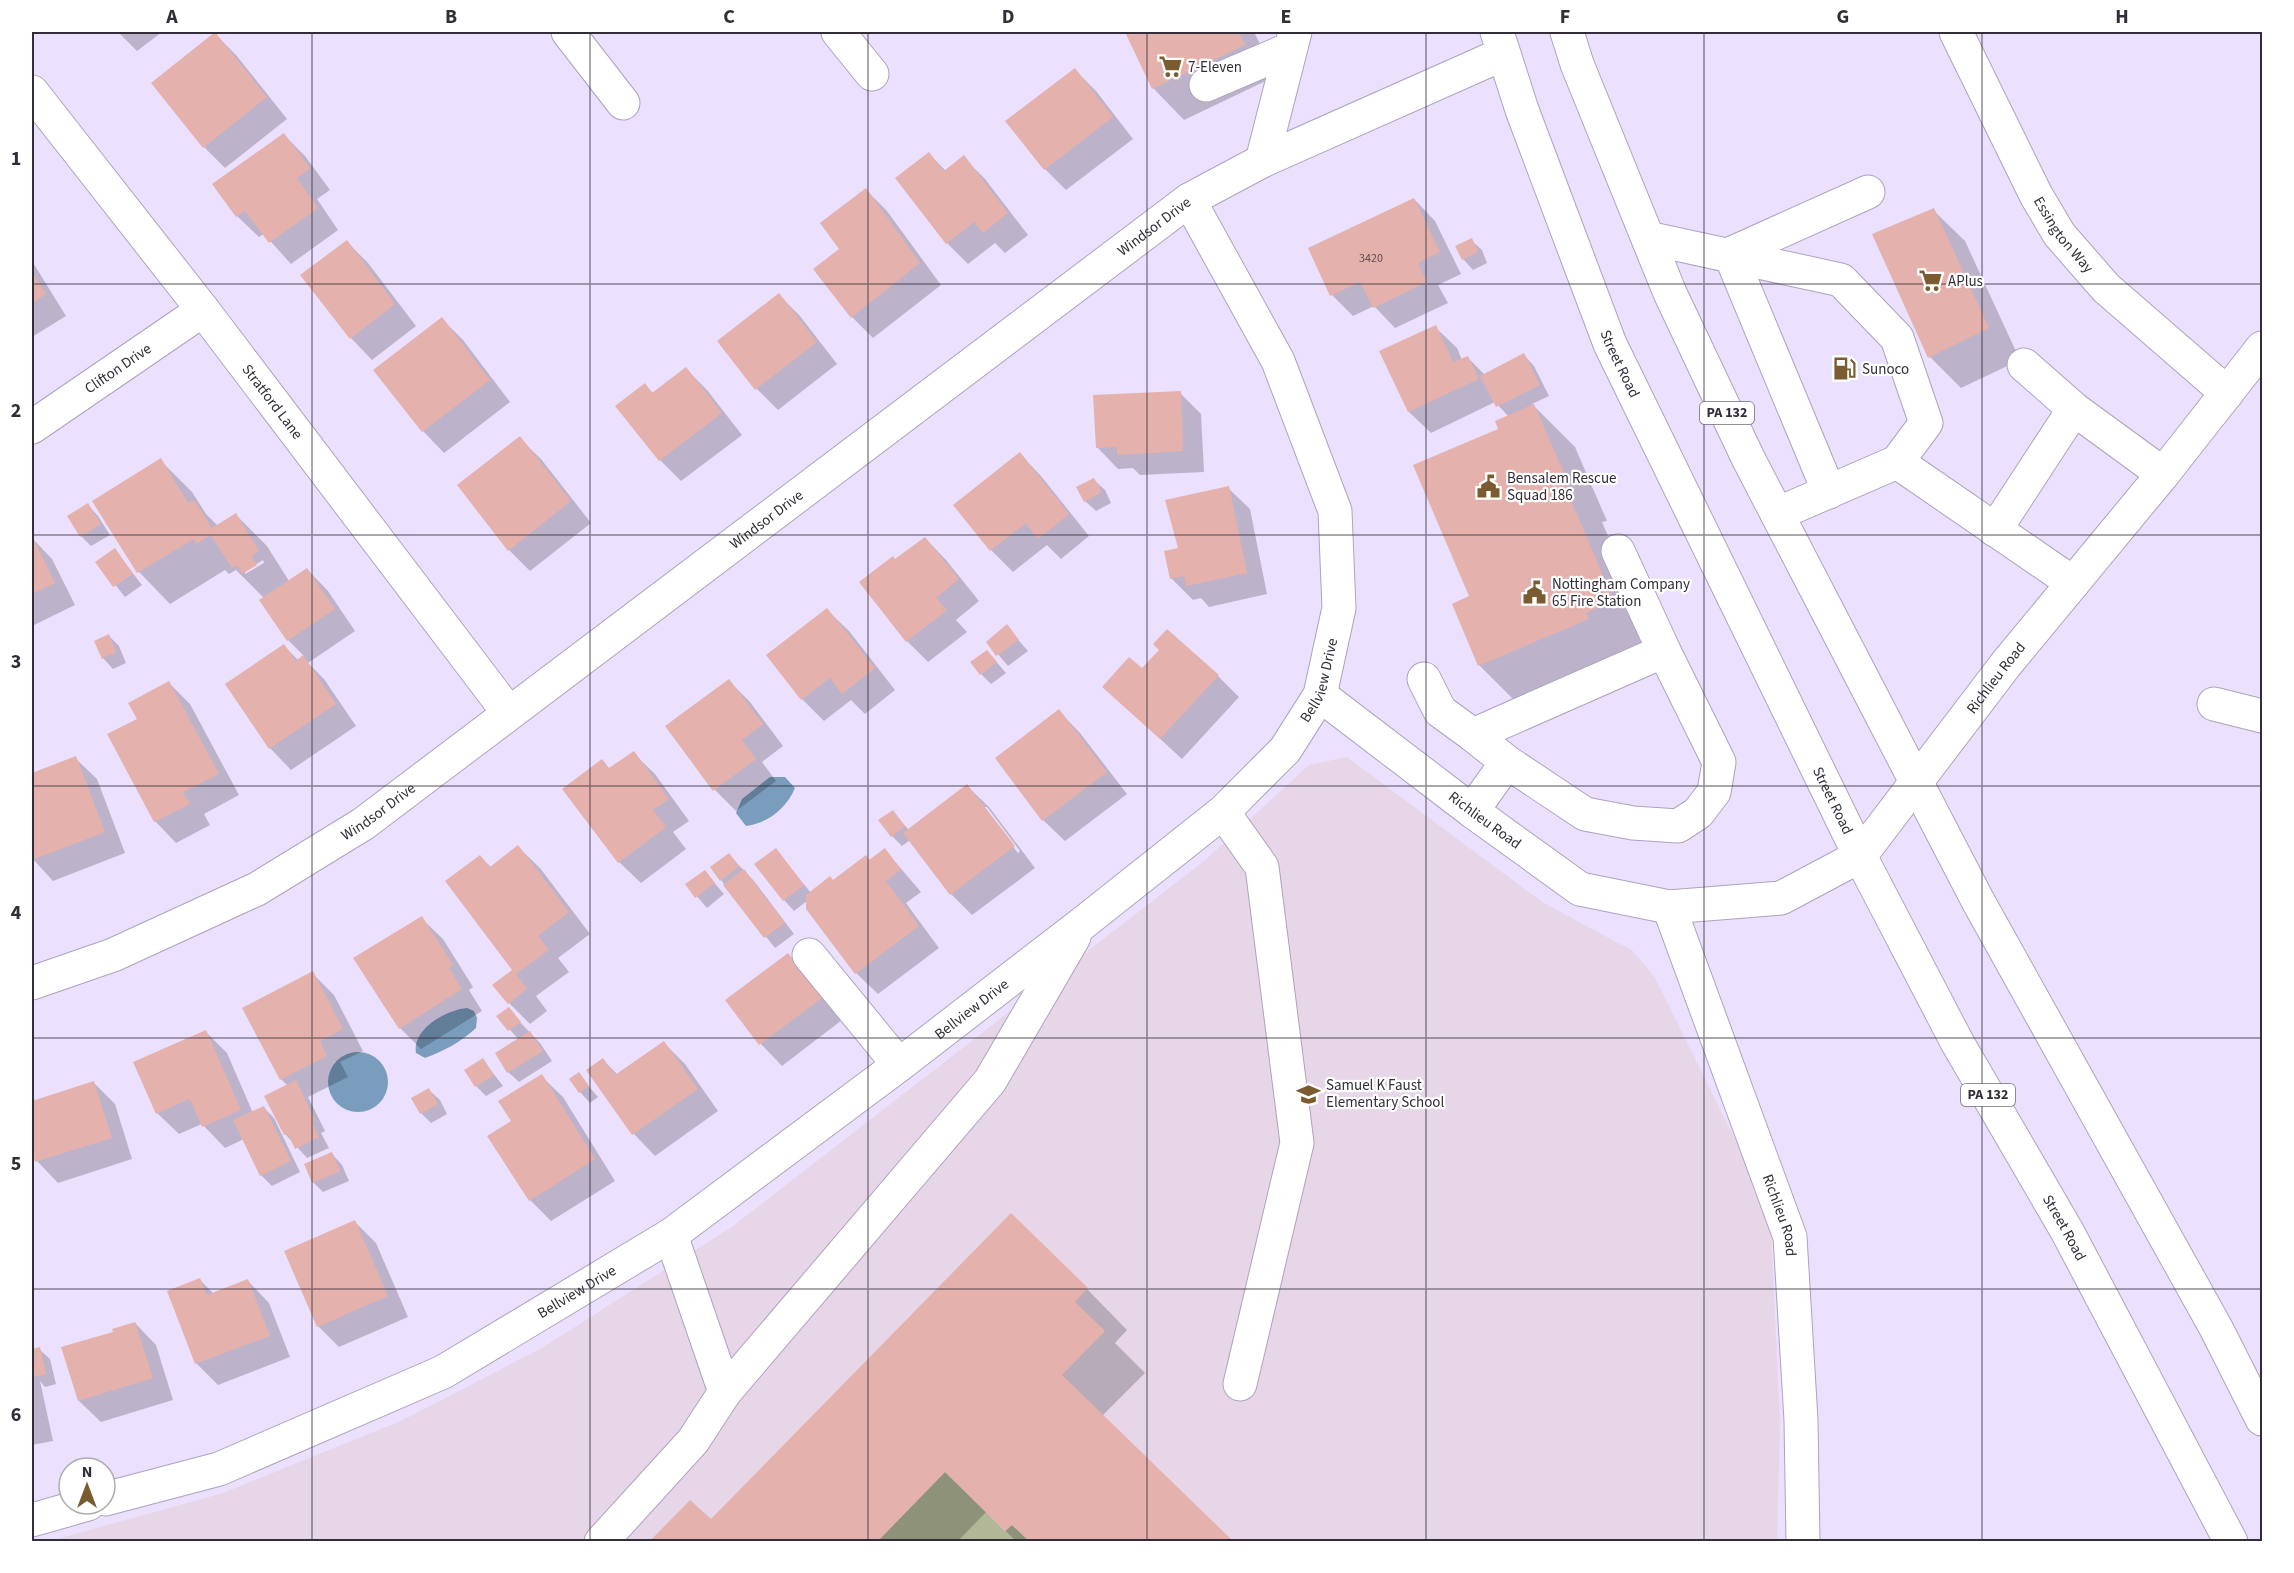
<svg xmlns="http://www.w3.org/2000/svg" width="2294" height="1573" font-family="'Source Sans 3',sans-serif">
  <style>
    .education { fill: #e7d6e8 }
    .green { fill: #b1b797 }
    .water { fill: #7a9dbd }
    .shadow { fill: #0003; fill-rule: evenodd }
    .building { fill: #e5b1ac }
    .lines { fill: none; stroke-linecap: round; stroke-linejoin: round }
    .minor-casing { stroke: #ada3be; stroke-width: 35 }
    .major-casing { stroke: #ada3be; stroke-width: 35 }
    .minor { stroke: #fff; stroke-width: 33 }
    .major { stroke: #fff; stroke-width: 33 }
    .grid { fill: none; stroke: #322d38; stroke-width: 1.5; stroke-opacity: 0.55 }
    .labels { text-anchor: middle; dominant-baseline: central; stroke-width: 4.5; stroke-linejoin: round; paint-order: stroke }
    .number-label { font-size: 12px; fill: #5f4e55 }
    .shield { fill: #fff; stroke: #706c74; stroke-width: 1.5 }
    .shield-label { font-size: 14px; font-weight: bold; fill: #322d38 }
    .poi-label { font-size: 15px; fill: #322d38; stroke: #fff; text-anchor: start }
    .street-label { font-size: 15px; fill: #322d38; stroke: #fff }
    .neatline { fill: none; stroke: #322d38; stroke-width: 2 }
    .grid-label { font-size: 20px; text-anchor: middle; font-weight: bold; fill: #322d38 }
  </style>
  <rect width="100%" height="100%" fill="#ebe0fe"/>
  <path class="education" d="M1347,757L1542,902L1633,951L1655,978L1770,1210L1780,1420L1777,1541L46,1542L223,1493L403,1420L542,1348L733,1226L1204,861L1309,765Z"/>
  <path class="green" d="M945,1472L1005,1531L1012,1525L1030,1542H877Z"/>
  <path class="water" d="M770,777H785L795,788C786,809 768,823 746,826L736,813L742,799Z
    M467,1008L474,1011L477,1018L476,1028C461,1042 444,1051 425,1058L416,1053C412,1029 446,1010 467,1008Z
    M328 1082a30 30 0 1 1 60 0a30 30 0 1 1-60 0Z"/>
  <path class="shadow" d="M118,32H162L137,51Z
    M1126,32H1254L1276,76L1184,120L1153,88Z
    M215,34L236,55L287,119L225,168L204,147Z
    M1075,70L1096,91L1133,139L1066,190L1045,169L1008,122Z
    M284,135L305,156L330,190L317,199L338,230L291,264L264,234L259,237L237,216Z
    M929,154L946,171L963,157L985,179L1028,235L1005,253L995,243L968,264L947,243Z
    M866,190L887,211L941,285L873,338L852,317L841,250Z
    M1414,199L1435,221L1461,274L1438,285L1448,303L1395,328L1374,306L1353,316L1332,295Z
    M1933,210L1965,241L2020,360L1961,388L1930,357Z
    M1471,240L1482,250L1487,263L1473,270L1463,259Z
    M347,242L368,263L416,326L372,360L351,338Z
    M32,261L66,316L32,337Z
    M779,295L800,316L837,364L778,410L757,389Z
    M442,319L463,340L510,402L444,453L423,431Z
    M1435,327L1457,348L1462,360L1467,357L1485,375L1524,355L1534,366L1549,396L1532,404L1575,447L1607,521L1602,522L1653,642L1520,706L1480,666L1454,604L1471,597L1500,429L1509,417L1495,402L1431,433L1409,412L1381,352Z
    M686,369L707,390L742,435L681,481L660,460L618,406L645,385L653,393Z
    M1180,393L1201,414L1204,472L1140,475L1133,468L1118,469L1097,447Z
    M519,438L541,459L591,523L530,571L509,550Z
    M1020,454L1041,476L1089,536L1061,559L1047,545L1013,572L991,550L955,505Z
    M160,460L192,492L206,514L218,526L236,515L267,546L289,581L307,569L328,591L355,631L308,663L324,679L356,726L291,770L270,748L227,685L284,646L298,660L304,656L288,640L261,600L264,598L236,570L229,574L225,570L170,604L139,572L94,502ZM263,560L264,563L245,574V571Z
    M1094,480L1105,490L1111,503L1096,511L1085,501Z
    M1228,488L1250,509L1267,594L1209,607L1201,598L1193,600L1172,579L1180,549Z
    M88,505L98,516L110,535L91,546L81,536Z
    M32,538L52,559L75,605L32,626Z
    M925,538L946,560L979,601L956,620L967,632L928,662L907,641L896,561Z
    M115,550L142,585L125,597L97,562Z
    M827,610L849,631L895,690L865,714L851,700L824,721L802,699L768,656Z
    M1006,626L1028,651L1008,666L988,642Z
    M109,636L119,646L126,663L113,669L103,658Z
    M987,651L1006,673L991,684L981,674Z
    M1142,670L1218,676L1239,697L1182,759L1104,687Z
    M729,681L750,702L783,746L762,762L776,781L736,811L715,790Z
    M169,683L190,704L239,795L204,814L210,825L176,843L155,821L139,720Z
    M1059,711L1080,733L1127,794L1065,841L1043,820Z
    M633,753L655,774L689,821L673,832L686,849L641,883L619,862L610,769Z
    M75,758L97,779L125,853L53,881L32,858V774Z
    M967,786L989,807L1035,868L972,915L951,894L910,840L902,846L892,836V812L909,830ZM983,807H987L1020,851L1018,853Z
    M518,847L540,868L590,934L558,958L569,972L536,996L547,1011L530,1024L509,1003L514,970L480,857L491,867Z
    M776,850L811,893L833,882L866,857L870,861L885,850L921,892L906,903L939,948L878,994L856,973L807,901L794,911L784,900Z
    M729,855L754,881L794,934L775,948L721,880Z
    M705,872L724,894L707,908L687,885Z
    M421,918L443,939L473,987L469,990L482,1011L421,1049L400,1028Z
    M788,955L842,1020L782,1066L761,1044L727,1001Z
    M312,973L334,995L363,1051L340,1062L348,1077L308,1097L325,1131L321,1133L329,1148L307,1158L286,1135L288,1086L281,1079Z
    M498,1016L516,1018L540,1043L552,1061L519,1082L508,1072L519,1040Z
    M206,1032L227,1053L253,1113L264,1108L274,1118L300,1172L272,1186L261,1175L244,1139L225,1148L202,1124L179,1134L157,1113Z
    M664,1043L685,1064L718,1111L655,1156L634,1134L588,1071L603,1060L618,1075Z
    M483,1060L503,1086L486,1096L476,1086Z
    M578,1074L598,1097L590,1103L580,1092Z
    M541,1076L563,1097L615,1181L551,1221L530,1200L513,1122Z
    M94,1083L115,1104L132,1159L58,1183L37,1161L32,1145V1102Z
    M429,1090L440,1100L447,1114L431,1123L421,1113Z
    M332,1154L342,1165L349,1181L323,1192L313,1182Z
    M355,1222L376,1243L408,1317L339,1347L318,1326Z
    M200,1280L214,1294L248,1281L269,1303L290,1357L218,1385L197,1364L169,1292Z
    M1087,1289L1127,1330L1115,1343L1145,1373L1102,1416L1231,1542H1017L986,1512L957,1542H651L711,1522Z
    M135,1323L156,1345L173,1400L101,1422L79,1401Z
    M39,1349L50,1359L56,1384L45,1387L40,1381L53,1441L32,1445V1350Z"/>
  <path class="building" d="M215,32L267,97L203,148L151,83Z
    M1125,32H1239L1245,45L1152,89Z
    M1075,68L1113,117L1044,170L1005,121Z
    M284,133L310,168L297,178L318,208L269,243L245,211L236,217L212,184Z
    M929,152L944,171L964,155L1008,213L983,233L974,222L946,244L895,178Z
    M866,188L920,263L851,318L813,269L839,249L820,223Z
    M1414,198L1440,252L1418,263L1427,282L1373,308L1360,282L1330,296L1308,248Z
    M1934,208L1989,328L1928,358L1872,234Z
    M1472,238L1478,252L1462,260L1455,246Z
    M347,240L395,304L350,339L300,275Z
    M32,272L46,294L32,303Z
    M779,293L817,342L755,390L717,341Z
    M442,317L490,380L422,432L373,370Z
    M1436,325L1453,362L1468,356L1479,379L1408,412L1379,351Z
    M1524,353L1540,385L1496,407L1480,376Z
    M686,367L722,413L659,461L615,406L645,383L652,393Z
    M1181,391L1183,451L1117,455V447L1096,448L1093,395Z
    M1534,404L1567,480L1563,482L1614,601L1586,613L1589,619L1478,666L1452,604L1469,596L1413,465L1498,429L1495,421Z
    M520,436L571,501L508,551L457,485Z
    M1020,452L1069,514L1038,539L1026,523L990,551L953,505Z
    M161,458L188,503L194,500L212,528L236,513L259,551L251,556L257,565L242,574L237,565L232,568L211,535L196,544L194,539L137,573L92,501Z
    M1094,478L1102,492L1084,502L1076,487Z
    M1229,486L1247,573L1186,586L1184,576L1170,579L1164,551L1178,548L1165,500Z
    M88,503L101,524L80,537L67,516Z
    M32,536L55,583L32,594Z
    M925,537L959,579L936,598L947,610L906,642L859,582L893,556L895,559Z
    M115,548L133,574L113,587L95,562Z
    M307,568L335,609L287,641L259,600Z
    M827,608L875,668L842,694L830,678L801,700L766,655Z
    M1007,624L1019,640L996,656L986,642Z
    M1167,629L1219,675L1160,739L1102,687L1129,657L1142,668L1159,650L1153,644Z
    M109,634L116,652L102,659L94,641Z
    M284,644L296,661L303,655L336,704L269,749L225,684Z
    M987,650L997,662L980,675L970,662Z
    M729,679L763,724L742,740L756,759L713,791L665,726Z
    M169,681L219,774L183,792L190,804L154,822L107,734L137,719L128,703Z
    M1059,709L1107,772L1042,821L995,758Z
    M634,751L669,799L653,810L666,827L618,863L562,789L602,759L609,768Z
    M76,756L105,832L32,860V773Z
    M967,784L1015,846L950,895L903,833Z
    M893,810L905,826L891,837L878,820Z
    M518,845L569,912L538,936L549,950L516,974L527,989L508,1004L492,985L512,970L445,881L480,855L490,867Z
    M776,848L804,885L783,901L754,864Z
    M885,848L901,870L886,881L919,926L855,974L806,909V895L830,876L833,880L866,855L869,860Z
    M729,853L739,866L720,881L710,867Z
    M744,869L785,923L764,938L723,885Z
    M705,870L715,883L695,898L685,884Z
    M422,916L453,965L449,968L462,989L399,1029L353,958Z
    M788,953L822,998L759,1045L725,1000Z
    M313,971L343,1029L320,1041L327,1056L280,1080L242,1008Z
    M509,1007L521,1022L508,1031L496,1016Z
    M206,1030L241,1110L202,1127L190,1099L156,1114L133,1062Z
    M530,1031L543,1051L507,1073L495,1053Z
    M664,1041L698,1089L632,1135L586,1070L603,1058L615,1075Z
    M483,1058L494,1075L475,1087L464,1070Z
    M579,1072L589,1086L579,1093L569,1079Z
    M542,1074L595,1159L529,1201L487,1136L511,1121L498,1101Z
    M296,1080L315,1120L312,1122L319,1137L295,1149L288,1134L284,1135L264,1096Z
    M94,1081L112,1138L35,1162L32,1150V1101Z
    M429,1088L438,1104L420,1114L411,1098Z
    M264,1106L291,1161L260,1176L233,1120Z
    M332,1152L340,1171L312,1183L304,1164Z
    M1011,1213L1088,1288L1075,1302L1105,1331L1062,1375L1234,1542H1030L1012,1525L1005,1531L945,1472L877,1542H649L690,1500L711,1519Z
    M355,1220L388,1296L317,1327L284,1251Z
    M200,1278L207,1295L248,1279L270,1336L195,1364L167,1291Z
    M135,1322L153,1378L78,1401L61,1347L113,1332L112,1329Z
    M40,1347L46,1374L34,1377L32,1349Z"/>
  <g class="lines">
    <defs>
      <g id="minor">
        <path d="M568,32L623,103"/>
        <path d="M838,32L872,74"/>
        <path id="s1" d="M1956,32L2036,195L2059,234L2106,288L2227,393"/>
        <path d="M1206,85L1290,49"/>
        <path id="s2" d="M32,92L203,310L508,712"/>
        <path d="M1262,161L1295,32"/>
        <path d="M1648,238L1841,280L1897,338L1926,423L1897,462"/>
        <path d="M2024,365L2074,409L2163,474"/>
        <path id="s3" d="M32,427L203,310"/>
        <path d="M1829,492L1730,254L1868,192"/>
        <path d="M1777,514L1897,462L2073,583"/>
        <path d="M1995,530L2074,409"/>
        <path d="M1618,551L1664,651"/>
        <path d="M1424,679L1440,711L1473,735"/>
        <path id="s4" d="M1320,695L1472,811L1580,889L1669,907L1781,898L1860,856"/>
        <path d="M2214,704L2262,716"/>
        <path d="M1472,811L1507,762L1473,735L1664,651L1719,762L1714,792L1698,813L1678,826L1633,823L1585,814L1507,762"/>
        <path d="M1223,812L1262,867L1297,1143L1240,1384"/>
        <path id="s5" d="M1669,907L1790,1237L1801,1420L1803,1542"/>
        <path d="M809,955L899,1065"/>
        <path id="s6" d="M32,983L113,955L257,889L363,824L1189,200L1262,161L1503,54"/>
        <path d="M671,1235L725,1392"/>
        <path id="s7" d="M105,1499L219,1469L443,1372L671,1235L899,1065L1083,923L1223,812L1285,750L1320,695L1339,608L1335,511L1278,361L1189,200"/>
        <path d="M32,1520L88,1504"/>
        <path d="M601,1542L693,1441L725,1392L990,1081L1074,937"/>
      </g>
      <g id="major">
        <path id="s8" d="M1497,32L1522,110L1610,344L1860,856L1957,1042L2067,1231L2231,1542"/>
        <path d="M1567,32L1577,64L1670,293L1748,458L1978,901L2216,1328L2262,1419"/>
        <path id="s9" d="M1860,856L2006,664L2163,474L2262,348"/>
      </g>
    </defs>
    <use href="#minor" class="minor-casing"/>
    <use href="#major" class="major-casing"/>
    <use href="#minor" class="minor"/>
    <use href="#major" class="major"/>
  </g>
  <path class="grid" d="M312,32V1542M590,32V1542M868,32V1542M1147,32V1542M1426,32V1542M1704,32V1542M1982,32V1542M32,284H2262M32,535H2262M32,786H2262M32,1038H2262M32,1289H2262"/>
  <defs>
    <symbol id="supermarket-bare" viewBox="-9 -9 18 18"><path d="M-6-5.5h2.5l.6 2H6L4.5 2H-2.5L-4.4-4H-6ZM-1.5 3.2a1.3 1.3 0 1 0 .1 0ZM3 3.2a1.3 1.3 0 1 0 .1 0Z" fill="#7a5c30" stroke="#fff" stroke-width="2.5" paint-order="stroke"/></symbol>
    <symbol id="fuel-bare" viewBox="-9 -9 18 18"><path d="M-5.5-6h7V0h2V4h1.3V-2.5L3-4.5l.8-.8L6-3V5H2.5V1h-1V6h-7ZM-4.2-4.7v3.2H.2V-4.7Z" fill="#7a5c30" stroke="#fff" stroke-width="2.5" paint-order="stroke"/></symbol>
    <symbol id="civic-bare" viewBox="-9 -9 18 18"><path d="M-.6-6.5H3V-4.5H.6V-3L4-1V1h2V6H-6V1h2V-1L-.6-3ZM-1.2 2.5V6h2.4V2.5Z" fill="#7a5c30" stroke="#fff" stroke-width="2.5" paint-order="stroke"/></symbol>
    <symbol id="school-bare" viewBox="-9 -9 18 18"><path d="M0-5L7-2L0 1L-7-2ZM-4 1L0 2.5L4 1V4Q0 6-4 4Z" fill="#7a5c30" stroke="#fff" stroke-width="2.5" paint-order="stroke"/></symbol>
  </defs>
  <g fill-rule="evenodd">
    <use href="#supermarket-bare" x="1154" y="50" width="33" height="33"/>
    <use href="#supermarket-bare" x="1914" y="264" width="33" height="33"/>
    <use href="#fuel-bare" x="1828" y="352" width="33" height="33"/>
    <use href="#civic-bare" x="1472" y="470" width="33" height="33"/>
    <use href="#civic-bare" x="1518" y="576" width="33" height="33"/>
    <use href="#school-bare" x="1292" y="1078" width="33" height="33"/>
  </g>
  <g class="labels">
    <g class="number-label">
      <text x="1371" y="258">3420</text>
    </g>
    <g class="shield">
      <rect x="1700" y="402" width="54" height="22" rx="4.5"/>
      <rect x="1961" y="1084" width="54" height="22" rx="4.5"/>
    </g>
    <g class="shield-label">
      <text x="1727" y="413">PA 132</text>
      <text x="1988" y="1095">PA 132</text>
    </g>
    <g class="poi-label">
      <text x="1188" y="67">7-Eleven</text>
      <text x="1948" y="281">APlus</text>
      <text x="1862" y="369">Sunoco</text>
      <text x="1507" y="478">Bensalem Rescue<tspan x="1507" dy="17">Squad 186</tspan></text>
      <text x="1552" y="584">Nottingham Company<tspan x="1552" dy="17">65 Fire Station</tspan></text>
      <text x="1326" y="1085">Samuel K Faust<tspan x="1326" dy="17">Elementary School</tspan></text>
    </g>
    <g class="street-label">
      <text stroke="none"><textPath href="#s6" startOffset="1360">Windsor Drive</textPath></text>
      <text stroke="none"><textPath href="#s1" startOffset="230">Essington Way</textPath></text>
      <text stroke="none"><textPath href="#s8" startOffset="354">Street Road</textPath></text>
      <text stroke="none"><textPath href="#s3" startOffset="104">Clifton Drive</textPath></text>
      <text stroke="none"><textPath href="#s2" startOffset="392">Stratford Lane</textPath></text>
      <text stroke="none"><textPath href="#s6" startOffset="874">Windsor Drive</textPath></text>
      <text stroke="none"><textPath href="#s7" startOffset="1490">Bellview Drive</textPath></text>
      <text stroke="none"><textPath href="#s9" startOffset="224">Richlieu Road</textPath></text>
      <text stroke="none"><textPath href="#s8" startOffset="840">Street Road</textPath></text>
      <text stroke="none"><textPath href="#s6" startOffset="388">Windsor Drive</textPath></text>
      <text stroke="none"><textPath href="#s4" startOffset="207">Richlieu Road</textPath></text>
      <text stroke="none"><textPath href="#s7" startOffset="1004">Bellview Drive</textPath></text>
      <text stroke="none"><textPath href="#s5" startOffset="328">Richlieu Road</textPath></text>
      <text stroke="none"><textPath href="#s8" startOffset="1326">Street Road</textPath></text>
      <text stroke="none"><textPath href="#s7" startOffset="518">Bellview Drive</textPath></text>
    </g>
  </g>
  <rect width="2294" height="1573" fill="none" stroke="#ffffff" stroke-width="66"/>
  <g transform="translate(87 1486)"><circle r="28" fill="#ffffff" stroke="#adabaf" stroke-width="1.5"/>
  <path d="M0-4.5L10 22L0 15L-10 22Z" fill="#7a5c30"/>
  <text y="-9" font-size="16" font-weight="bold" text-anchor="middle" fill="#322d38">N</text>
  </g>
  <rect x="33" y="33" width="2228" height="1507" class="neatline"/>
  <g class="grid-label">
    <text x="172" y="23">A</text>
    <text x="451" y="23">B</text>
    <text x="729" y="23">C</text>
    <text x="1008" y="23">D</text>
    <text x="1286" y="23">E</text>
    <text x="1565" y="23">F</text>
    <text x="1843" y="23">G</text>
    <text x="2122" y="23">H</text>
    <text x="16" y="165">1</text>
    <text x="16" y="417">2</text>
    <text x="16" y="668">3</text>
    <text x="16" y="919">4</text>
    <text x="16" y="1170">5</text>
    <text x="16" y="1421">6</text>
  </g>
</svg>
